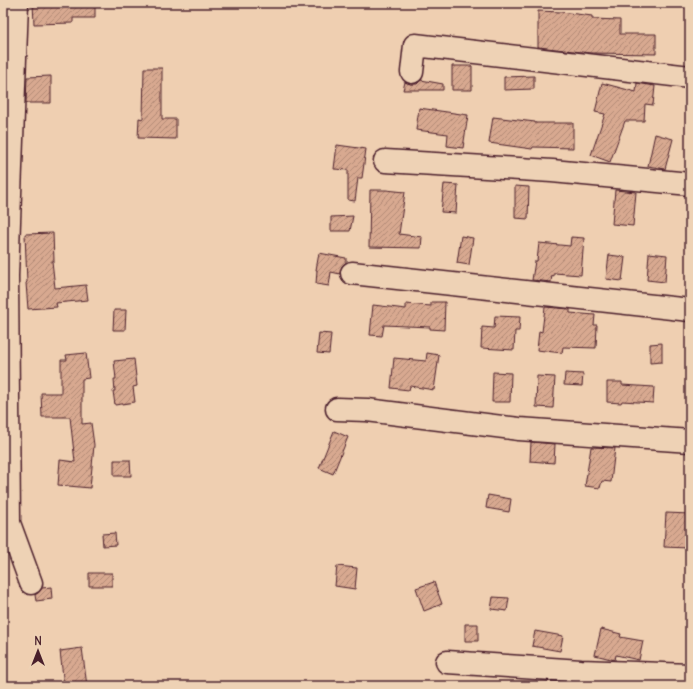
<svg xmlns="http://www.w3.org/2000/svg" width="693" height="689" font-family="Delius,sans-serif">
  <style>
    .building { fill: url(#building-hatch); stroke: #4a1f2b }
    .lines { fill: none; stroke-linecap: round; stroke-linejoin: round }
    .minor-casing { stroke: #4a1f2b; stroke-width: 25 }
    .minor { stroke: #eed2b5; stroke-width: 22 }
  </style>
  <defs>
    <pattern id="building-hatch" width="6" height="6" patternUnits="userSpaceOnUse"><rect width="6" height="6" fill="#d8a990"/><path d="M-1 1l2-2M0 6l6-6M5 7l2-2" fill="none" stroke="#b18976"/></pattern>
  </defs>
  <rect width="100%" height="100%" fill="#efcfb1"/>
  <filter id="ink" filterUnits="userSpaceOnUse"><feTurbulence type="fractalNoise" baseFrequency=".025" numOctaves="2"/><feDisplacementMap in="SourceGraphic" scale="8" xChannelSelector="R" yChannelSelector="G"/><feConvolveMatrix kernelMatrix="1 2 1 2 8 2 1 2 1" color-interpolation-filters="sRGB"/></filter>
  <g filter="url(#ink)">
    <path class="building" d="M33,3H95V18H73V23L34,24Z
      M538,11L561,12L592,16V19L620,20V34H656V54L590,53L538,47Z
      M452,66H472V90H452Z
      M144,68H162V119H176V139L138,138L139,118L143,119Z
      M51,76V103H26L27,77Z
      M534,76V89L504,90V77Z
      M421,80L443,84V90H403L405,82L411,84H417Z
      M602,83L636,92L637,83L655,86L653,105L645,104L644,121H625L610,162L591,155L605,114L595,112Z
      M419,108L468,115L463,148L447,146L448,134L416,130Z
      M493,117L535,122V123H573V148L533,147L532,149L489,143Z
      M655,134L673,139L665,169L648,166Z
      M337,145L366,149L362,178H358L355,201L348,200V170L334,169Z
      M444,184L458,185L456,213L441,212Z
      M515,186L529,187L528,219L515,218Z
      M370,190H386L405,192L399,234L422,237L421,248L369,247Z
      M615,190L636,192L633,226L612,224Z
      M353,216L350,231H331V217Z
      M53,233L54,261H52L55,288L86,285L88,300L56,303L57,307L28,309L26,283L27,282L25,234Z
      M461,236L473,238L469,265L457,263Z
      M571,237L584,238L581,275L554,273V276L552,275L551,282L532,280L535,261H537L539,243L570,246Z
      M319,253L346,258V263L342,266L340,274L331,272L329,286L316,284L317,270H316Z
      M649,253L667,255L665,282L647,280Z
      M609,255L625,257L622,281L606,279Z
      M431,302H445L444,330L430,329V327L384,325L382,336L370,335L373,305L406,309V304L431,306Z
      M545,307L570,309V313L595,315L594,325H597L596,348L563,347L562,353L537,350L539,331L542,332Z
      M114,310H126L125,330H113Z
      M495,316L520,317L519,331H515L514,350L481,348L482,327L494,328Z
      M319,333L331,334L329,354L317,353Z
      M662,343V362L650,363V344Z
      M86,353L89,378L82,379V424L91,423L94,445L90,488L58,485L60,460L75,462L70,417H42L41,393H61V360H67L66,355Z
      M427,353L439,355L434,390L410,386L409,390L391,388L394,358L426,361Z
      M134,359L137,386L133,387L135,402L115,405L113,391H115L114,379H116L114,361Z
      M493,372L511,373L510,402H492Z
      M565,373L583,374L582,386L564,385Z
      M537,376L555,377L553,408L536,407Z
      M607,382H622V385L654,387L653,403L622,401L621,403L607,402Z
      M334,431L348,437L333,474L319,468Z
      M531,442L555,444L554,463L530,461Z
      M591,447L615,448L611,482L602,481L600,488L585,486Z
      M114,460H130L131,476H114Z
      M488,495L511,499L509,512L486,508Z
      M666,513L690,514L688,548L664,547Z
      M115,533L116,545L103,546L102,534Z
      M337,566L357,568L355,589L335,586Z
      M89,573H112V586H89Z
      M434,582L442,604L424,611L416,588Z
      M51,587L52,599L36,601L35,595L40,591L42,588Z
      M493,597L509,598L507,611L491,609Z
      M465,624H478V641H465Z
      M601,629L621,634L620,637L643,641L639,660L616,655L615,660L595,655Z
      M535,631L563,636L560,651L532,646Z
      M82,648L87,686H64L60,651Z"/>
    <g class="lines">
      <defs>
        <path id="minor" d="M17,3L7,276L9,523L31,583
          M412,72L415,45L690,77
          M385,161L552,171L690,184
          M352,273L690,310
          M337,409L367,410L519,429L690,441
          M447,662L581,671L690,675"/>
      </defs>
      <use href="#minor" class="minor-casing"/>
      <use href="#minor" class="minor"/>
    </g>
  </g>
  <rect width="693" height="689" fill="none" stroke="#eed2b5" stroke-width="16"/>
  <rect x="8" y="8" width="677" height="673" fill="none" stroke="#4a1f2b" stroke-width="1.5" filter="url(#ink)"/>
  <g transform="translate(38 651)" stroke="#eed2b5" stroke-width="3" paint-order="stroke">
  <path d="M0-3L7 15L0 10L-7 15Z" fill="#4a1f2b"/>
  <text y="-6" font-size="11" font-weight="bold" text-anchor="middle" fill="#4a1f2b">N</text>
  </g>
</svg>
